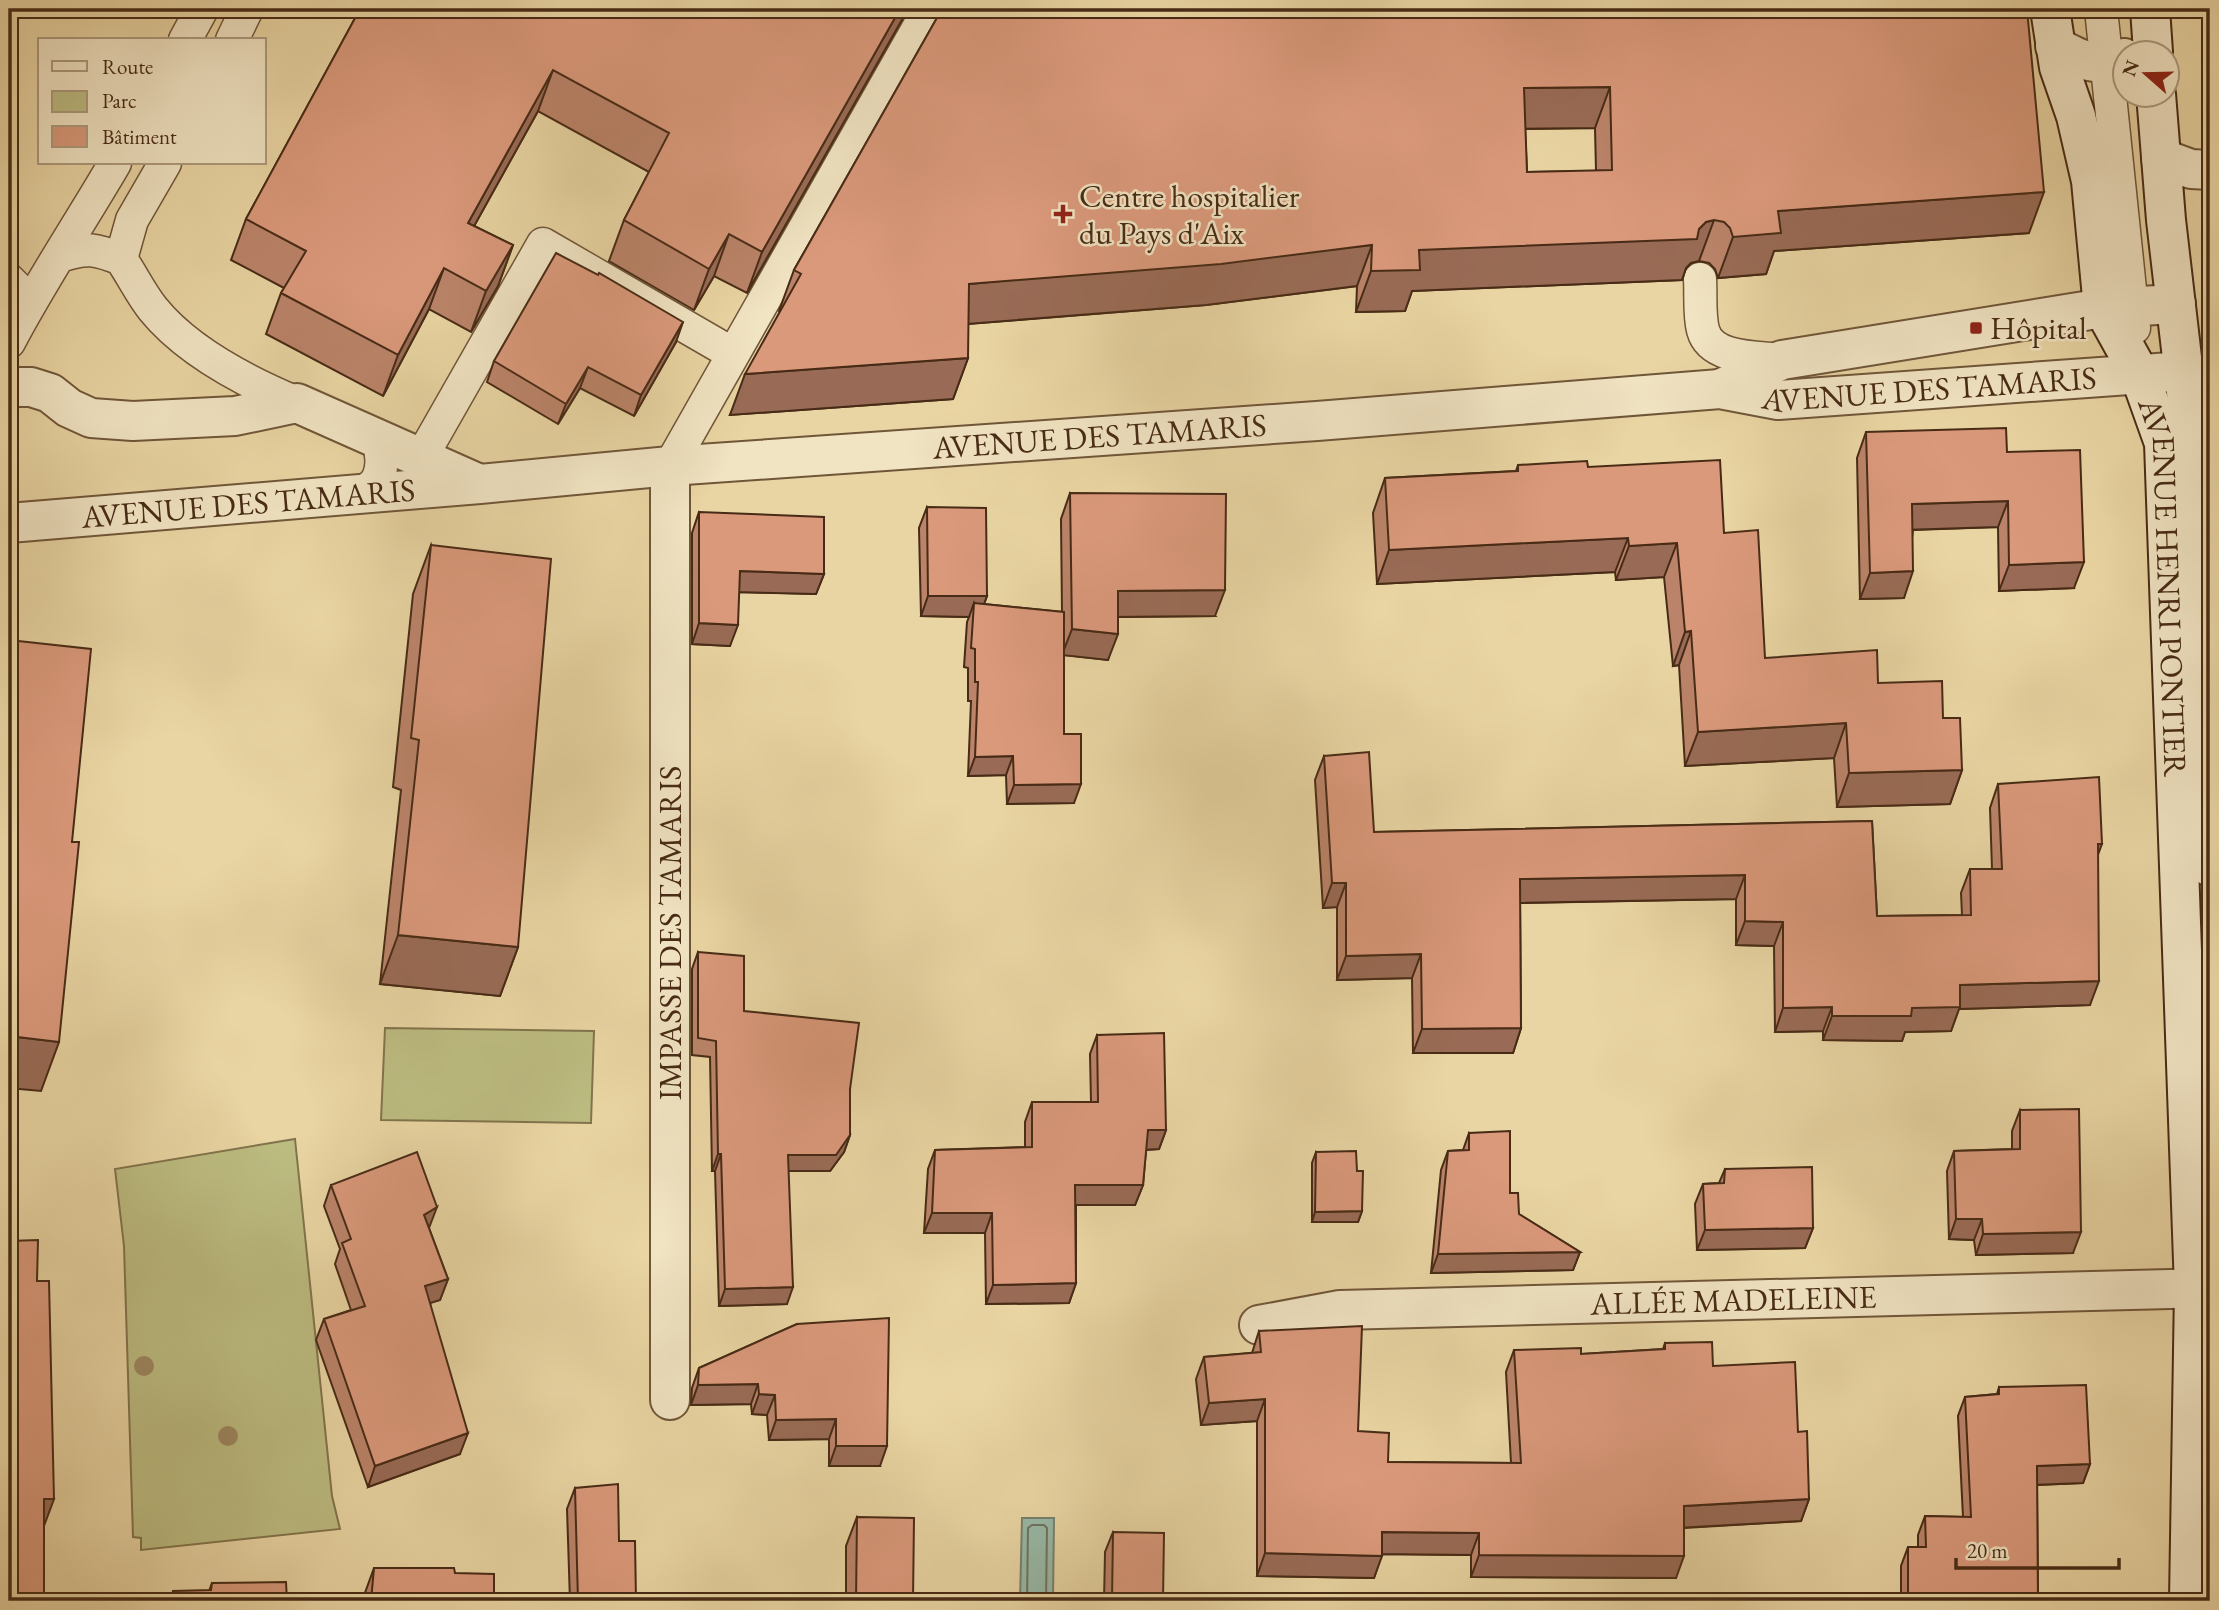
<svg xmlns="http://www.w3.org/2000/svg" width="2219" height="1610" font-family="'EB Garamond',serif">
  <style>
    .green { fill: #bcbc81; stroke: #82744c; stroke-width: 2 }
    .water { fill: #97b9a7; stroke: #77806d; stroke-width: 2 }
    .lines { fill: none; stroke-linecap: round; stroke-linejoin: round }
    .shore { stroke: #70725e; stroke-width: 2 }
    .lane-casing { stroke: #705639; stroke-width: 35 }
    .street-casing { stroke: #705639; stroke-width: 42 }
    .secondary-casing { stroke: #482b16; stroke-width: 42 }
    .lane { stroke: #f1e4c3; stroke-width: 32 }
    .street { stroke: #f1e4c3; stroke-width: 38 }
    .secondary { stroke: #f1e4c3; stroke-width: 38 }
    .tree { fill: #9d8761 }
    .wall { fill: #bb846a; stroke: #482b16; stroke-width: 2; fill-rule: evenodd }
    .shaded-wall { fill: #996b56; stroke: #482b16; stroke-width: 2 }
    .building { fill: #da997b; stroke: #482b16; stroke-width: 2; fill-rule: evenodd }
    .poi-dot { fill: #8f2418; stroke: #f1e4c3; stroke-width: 2.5 }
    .labels { text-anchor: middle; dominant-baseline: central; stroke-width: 5; stroke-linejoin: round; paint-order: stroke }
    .poi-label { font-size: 32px; fill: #482b16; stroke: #f1e4c3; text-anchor: start }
    .street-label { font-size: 32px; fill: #482b16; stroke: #f1e4c3 }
  </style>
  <rect width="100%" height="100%" fill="#e9d5a3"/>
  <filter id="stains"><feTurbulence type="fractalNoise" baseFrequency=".00286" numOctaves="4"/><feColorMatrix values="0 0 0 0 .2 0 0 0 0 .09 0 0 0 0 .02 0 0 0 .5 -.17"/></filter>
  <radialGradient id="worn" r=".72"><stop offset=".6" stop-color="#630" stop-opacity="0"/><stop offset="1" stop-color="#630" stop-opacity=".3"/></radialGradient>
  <path class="green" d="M385,1028L594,1031L591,1123L381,1120Z
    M295,1139L332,1496L340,1529L141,1550V1538L133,1537L124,1246L115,1169Z"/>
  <path class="water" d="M1022,1518H1054L1053,1601H1020Z"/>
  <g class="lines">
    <path class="shore" d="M1027,1601L1028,1528L1032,1525H1044L1047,1528L1046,1601"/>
    <defs>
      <path id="lane" d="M2101,9L2134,328
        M185,40L202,9
        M232,40L247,9
        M165,163L132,220L121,259C132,275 141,294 153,309C187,351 249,383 297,403
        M60,256C87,247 96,249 121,259
        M1700,279C1701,295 1699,315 1703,330C1711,360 1758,357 1782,360
        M9,280L30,301
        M9,342C41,281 80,223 115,163
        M421,458L543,244L733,354
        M670,466L929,9
        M352,494C357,492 365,491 369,488C385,478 383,453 377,439"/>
      <g id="street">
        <path d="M2055,46C2082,61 2094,67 2124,58"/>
        <path d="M2161,158L2191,169L2210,170"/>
        <path d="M9,387H31L50,393L69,408L91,418L133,421L235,416L297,403L475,482"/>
        <path d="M1720,389L1782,360L2103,308L2176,304"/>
        <path id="s1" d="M9,523L480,484L670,466L1317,421L1720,389L1778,400L2185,371"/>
        <path id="s2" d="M1259,1325L1340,1310L2210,1288"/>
        <path d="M670,1400V466"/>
      </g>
      <g id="secondary">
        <path id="s3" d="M2050,9L2059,67L2076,116L2091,181L2103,308L2139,373L2164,443L2194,1289L2189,1601"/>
        <path d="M2150,9L2153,52"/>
        <path d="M2156,94L2166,220L2194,461L2199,636L2210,867"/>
      </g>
    </defs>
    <use href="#lane" class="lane-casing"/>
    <use href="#street" class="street-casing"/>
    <use href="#secondary" class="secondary-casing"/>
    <use href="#lane" class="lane"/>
    <use href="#street" class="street"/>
    <use href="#secondary" class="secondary"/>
  </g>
  <g class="tree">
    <circle cx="144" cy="1366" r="10"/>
    <circle cx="228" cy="1436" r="10"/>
  </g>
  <path class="wall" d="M360,9H908L747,293L714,276L694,310L609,261L624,220L649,172L538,111L474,226L513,245L498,286L471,332L429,309L383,396L266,334L281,293L284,288L231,260L246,219Z
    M942,9H2027L2029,233L1774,251L1766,274L1718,278L1715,269L1709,263L1699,261L1691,263L1686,268L1682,280L1412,291L1405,311L1356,312L1357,286L1206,305L968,324V358L953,399L730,415L780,312L779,311L794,270ZM1595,128L1596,171L1527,172L1525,129Z
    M676,342L634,416L580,388L558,424L487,382L494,361Z
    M1866,432L2007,452L2074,588L1999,591L1998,527L1913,530L1904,598L1860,599L1857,458Z
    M1518,465L1588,467L1724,533L1765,658L1878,683L1943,718L1962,770L1950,804L1837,807L1834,758L1685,766L1679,665L1673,666L1664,577L1616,580L1615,572L1377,584L1373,513L1385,478L1516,471Z
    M1070,493L1215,616L1118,617L1108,660L1064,655V734L1074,803L1007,804L1006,775L968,776L971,701H968V668L964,667L967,622L969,617L921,616L919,528L927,507L987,596L984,604L1062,612L1061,519Z
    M699,512L824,574L816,594L739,592L730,646L692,644V533Z
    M431,545L518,947L500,996L380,984L401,790L393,787L413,594Z
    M1324,756L1374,832L1872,821L1877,916L1962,915L1961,893L1970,869H1992L1990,808L1998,784L2098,856L2090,1005L1959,1009L1951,1031L1905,1032L1902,1041L1823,1040V1031L1775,1032L1774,946L1736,945V899L1520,903L1521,1028L1513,1053H1413L1412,978L1337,980V907L1323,908L1315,780Z
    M698,952L744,1011L850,1089V1135L844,1152L830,1171H788L787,1304L719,1306L715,1171H712L710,1057L692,1055V969Z
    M1097,1035L1166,1130L1159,1149L1146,1150L1143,1185L1135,1205H1076V1283L1069,1303L986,1304L985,1233H924L928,1169L935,1150L1025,1147V1122L1032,1102H1091L1090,1054Z
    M2020,1110L2073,1253L1976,1255L1974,1240L1949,1239L1947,1171L1954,1151L2012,1149V1131Z
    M1469,1133L1510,1193L1519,1214L1580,1252L1573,1270L1431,1273L1441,1170L1448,1151L1463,1150Z
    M1316,1152L1362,1211L1358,1222H1312V1163Z
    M1725,1169L1813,1228L1805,1248L1697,1250L1695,1204L1703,1184L1719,1183Z
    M331,1185L429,1228L448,1279L440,1300L430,1303L460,1454L368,1487L316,1340L324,1319L351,1310L335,1264L340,1249L324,1206Z
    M797,1324L880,1466H829V1439L769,1440L767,1415L752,1414L751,1404L691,1405L692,1388L699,1368Z
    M1259,1331L1388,1462L1511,1463L1506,1372L1514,1350L1581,1354L1663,1349L1665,1343L1713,1366L1798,1432L1809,1499L1801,1521L1684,1528L1676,1578L1471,1577V1555L1382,1554L1374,1578L1257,1576V1421L1201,1425L1196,1379L1204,1357L1252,1353Z
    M1999,1387L2090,1464L2083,1483L2037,1485L2038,1601H1901V1566L1908,1547H1918V1535L1925,1516L1963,1517L1958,1416L1965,1397L1997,1394Z
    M575,1488L619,1541L636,1601H570L567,1509Z
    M857,1517L913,1601H846V1546Z
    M1113,1532L1163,1601H1104L1105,1552Z
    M374,1568L455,1573L494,1601H362Z
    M212,1583L287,1601H170L173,1591H209Z"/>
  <path class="shaded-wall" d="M900,9H908L747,293L762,252Z
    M553,70L538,111L453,264L468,223Z
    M1610,87L1595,128L1509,129L1524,88Z
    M2044,192L2029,233L1774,251L1766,274L1718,278L1733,237L1778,211Z
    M1714,220L1699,261L1691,263L1686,268L1682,280L1412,291L1405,311L1356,312L1371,271L1419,250L1699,229L1706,222Z
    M729,234L714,276L694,310L709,269Z
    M513,245L498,286L471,332L486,291Z
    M1372,245L1357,286L1206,305L954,325L969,284Z
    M444,268L429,309L383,396L398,355Z
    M683,322L676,342L634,416L641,395Z
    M968,358L953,399L730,415L745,374Z
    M588,367L580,388L558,424L566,404Z
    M2008,501L1998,527L1902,530L1912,504Z
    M1628,538L1615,572L1377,584L1389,550Z
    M1677,543L1664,577L1616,580L1629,546Z
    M2084,562L2074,588L1999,591L2009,565Z
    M740,571L824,574L816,594L732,592Z
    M1913,571L1904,598L1860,599L1870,573Z
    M1225,590L1215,616L1108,617L1118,591Z
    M928,596H987L979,617L974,603L969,617L921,616Z
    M699,623L738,625L730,646L692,644Z
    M1072,629L1118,634L1108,660L1062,655Z
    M1691,631L1679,665L1673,666L1685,632Z
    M1846,723L1834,758L1685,766L1698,732Z
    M1013,756L1006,775L968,776L975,757Z
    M1962,770L1950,804L1837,807L1849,773Z
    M1081,784L1074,803L1007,804L1014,785Z
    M2098,844H2102L2093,868Z
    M1745,875L1736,899L1511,903L1520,879Z
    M1332,883H1346L1337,907L1323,908Z
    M1745,921L1783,922L1774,946L1736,945Z
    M398,935L518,947L500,996L380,984Z
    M1421,954L1412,978L1337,980L1346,956Z
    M2099,981L2090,1005L1959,1009L1951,1031L1905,1032L1902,1041L1823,1040L1832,1016L1960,985Z
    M1832,1007L1823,1031L1775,1032L1783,1008Z
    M1521,1028L1513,1053H1413L1422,1029Z
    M9,1036L59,1042L41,1091L9,1088Z
    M1148,1130H1166L1159,1149L1140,1150Z
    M850,1135L844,1152L830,1171H781L788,1155Z
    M718,1154H721L715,1171H712Z
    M1075,1185H1143L1135,1205H1068Z
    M437,1207L429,1228L424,1215Z
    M1362,1211L1358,1222H1312L1315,1212Z
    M932,1213H992L985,1233H924Z
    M1956,1219H1982L1974,1240L1949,1239Z
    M1813,1228L1805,1248L1697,1250L1705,1230Z
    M2081,1232L2073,1253L1976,1255L1983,1234Z
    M1580,1252L1573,1270L1431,1273L1438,1254Z
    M448,1279L440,1300L417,1307L425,1286Z
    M1076,1283L1069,1303L986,1304L993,1285Z
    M793,1287L787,1304L719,1306L725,1289Z
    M758,1384L751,1404L691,1405L698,1385Z
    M759,1394L775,1395L767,1415L752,1414Z
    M1265,1399L1257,1421L1201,1425L1209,1403Z
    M836,1419L829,1439L769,1440L776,1420Z
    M468,1433L460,1454L368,1487L375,1466Z
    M836,1446H887L880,1466H829Z
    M2090,1464L2083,1483L2030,1485L2037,1466Z
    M44,1499H54L41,1534Z
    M1809,1499L1801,1521L1676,1528L1684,1506Z
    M1382,1532L1479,1533L1471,1555L1374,1554Z
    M1265,1553L1382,1556L1374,1578L1257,1576Z
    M1479,1555L1684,1556L1676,1578L1471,1577Z"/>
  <path class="building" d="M360,9H900L762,252L729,234L709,269L624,220L669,133L553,70L468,223L513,245L486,291L444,268L398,355L281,293L306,251L246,219Z
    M942,9H2027L2044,192L1778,211L1781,233L1733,237L1730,228L1724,222L1714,220L1706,222L1699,229L1697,239L1419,250L1420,270L1371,271L1372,245L1221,264L969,284L968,358L745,374L801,274L794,270ZM1610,87L1612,170L1527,172L1524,88Z
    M556,253L598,275L599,273L683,322L641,395L588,367L566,404L494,361Z
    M2006,428L2007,452L2080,450L2084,562L2009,565L2008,501L1912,504L1913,571L1870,573L1866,432Z
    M1720,460L1724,533L1758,530L1765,658L1877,650L1878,683L1942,681L1943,718H1960L1962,770L1849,773L1846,723L1698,732L1691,631L1685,632L1677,543L1629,546L1628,538L1389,550L1385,478L1518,471V465L1552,463L1587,461L1588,467Z
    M1070,493L1226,494L1225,590L1118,591V634L1072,629Z
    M927,507L986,508L987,596H928Z
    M699,512L824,517V574L740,571L738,625L699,623Z
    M431,545L551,559L518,947L398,935L419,740L411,738Z
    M974,603L1064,612V734H1081V784L1014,785L1013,756L975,757L978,682H975V649L971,648Z
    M9,640L91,649L72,842H79L59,1042L9,1036Z
    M1369,752L1374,832L1872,821L1877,916L1971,915L1970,869H2002L1998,784L2099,777L2102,844H2098L2099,981L1960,985V1007L1912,1008L1911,1016H1832V1007L1783,1008V922L1745,921V875L1520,879L1521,1028L1422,1029L1421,954L1346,956V883H1332L1324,756Z
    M698,952L744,956V1011L859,1023L850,1089V1135L836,1155H788L793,1287L725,1289L721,1154H718L716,1041L698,1038Z
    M1164,1033L1166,1130H1148L1143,1185H1075L1076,1283L993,1285L992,1213H932L935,1150L1032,1147V1102H1098L1097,1035Z
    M2079,1109L2081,1232L1983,1234L1982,1219H1956L1954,1151L2020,1149V1110Z
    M1510,1131V1193H1518L1519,1214L1580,1252L1438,1254L1448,1151L1469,1150V1133Z
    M1356,1151L1357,1171H1363L1362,1211L1315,1212L1316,1152Z
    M417,1152L437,1207L424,1215L448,1279L425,1286L468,1433L375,1466L324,1319L365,1306L342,1243L351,1239L331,1185Z
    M1812,1167L1813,1228L1705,1230L1703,1184L1724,1183L1725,1169Z
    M38,1240L37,1281H49L54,1499H44V1601H9V1241Z
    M889,1318L887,1446H836V1419L776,1420L775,1395L759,1394L758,1384L698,1385L699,1368L797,1324Z
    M1362,1326L1358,1431L1389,1433L1388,1462L1521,1463L1514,1350L1581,1348V1354L1665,1349V1343L1712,1342L1713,1366L1795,1362L1798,1432L1807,1431L1809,1499L1684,1506V1556L1479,1555V1533L1382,1532V1556L1265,1553V1399L1209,1403L1204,1357L1261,1352L1259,1331Z
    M2086,1385L2090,1464L2037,1466L2038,1601H1908V1547H1926L1925,1516L1971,1517L1965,1397L1999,1394V1387Z
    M618,1484L619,1541H635L636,1601H578L575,1488Z
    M857,1517L914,1518L913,1601H856Z
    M1113,1532L1164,1533L1163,1601H1112Z
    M374,1568H454L455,1573L494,1574V1601H371Z
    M286,1582L287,1601H173V1591L211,1590L212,1583Z"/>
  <g class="poi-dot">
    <path d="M1059.5 203.5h7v7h7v7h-7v7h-7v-7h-7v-7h7z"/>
    <rect x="1969" y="321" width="14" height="14" rx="3.5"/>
  </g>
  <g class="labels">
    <g class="poi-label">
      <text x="1079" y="196">Centre hospitalier<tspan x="1079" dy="37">du Pays d'Aix</tspan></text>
      <text x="1990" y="328">Hôpital</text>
    </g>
    <g class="street-label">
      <text stroke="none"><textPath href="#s1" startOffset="1927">AVENUE DES TAMARIS</textPath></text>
      <text stroke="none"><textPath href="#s1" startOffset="1094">AVENUE DES TAMARIS</textPath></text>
      <text stroke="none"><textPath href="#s1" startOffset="240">AVENUE DES TAMARIS</textPath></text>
      <text stroke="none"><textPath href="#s3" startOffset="597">AVENUE HENRI PONTIER</textPath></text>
      <text transform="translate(670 933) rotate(-90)">IMPASSE DES TAMARIS</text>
      <text stroke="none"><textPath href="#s2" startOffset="476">ALLÉE MADELEINE</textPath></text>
    </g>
  </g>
  <rect width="2219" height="1610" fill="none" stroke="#e9d5a3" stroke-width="35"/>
  <rect x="10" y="10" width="2198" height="1589" fill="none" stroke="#482b16" stroke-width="3.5"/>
  <rect x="18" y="18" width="2184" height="1575" fill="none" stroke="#482b16" stroke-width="2"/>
  <rect x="38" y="38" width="228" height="126" fill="#f1e4c3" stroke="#ad9a7e" stroke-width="2"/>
  <rect x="52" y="61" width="35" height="10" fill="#f1e4c3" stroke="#ad9a7e" stroke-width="2"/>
  <text x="102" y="74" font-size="21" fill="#482b16">Route</text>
  <rect x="52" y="91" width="35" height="21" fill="#bcbc81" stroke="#ad9a7e" stroke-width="2"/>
  <text x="102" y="108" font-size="21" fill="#482b16">Parc</text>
  <rect x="52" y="126" width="35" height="21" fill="#da997b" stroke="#ad9a7e" stroke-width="2"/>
  <text x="102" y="144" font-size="21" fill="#482b16">Bâtiment</text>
  <g transform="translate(2146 74) rotate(290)"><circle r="33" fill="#f1e4c3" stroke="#ad9a7e" stroke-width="2"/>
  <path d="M0-5L12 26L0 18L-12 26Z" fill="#8f2418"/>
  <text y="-10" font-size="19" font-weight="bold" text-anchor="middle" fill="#482b16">N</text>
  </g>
  <path d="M1956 1558v10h163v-10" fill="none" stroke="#482b16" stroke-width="3.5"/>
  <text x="1967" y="1558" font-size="21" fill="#482b16" stroke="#f1e4c3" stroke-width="5" paint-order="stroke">20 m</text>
  <rect width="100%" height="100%" filter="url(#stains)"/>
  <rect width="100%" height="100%" fill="url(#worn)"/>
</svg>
